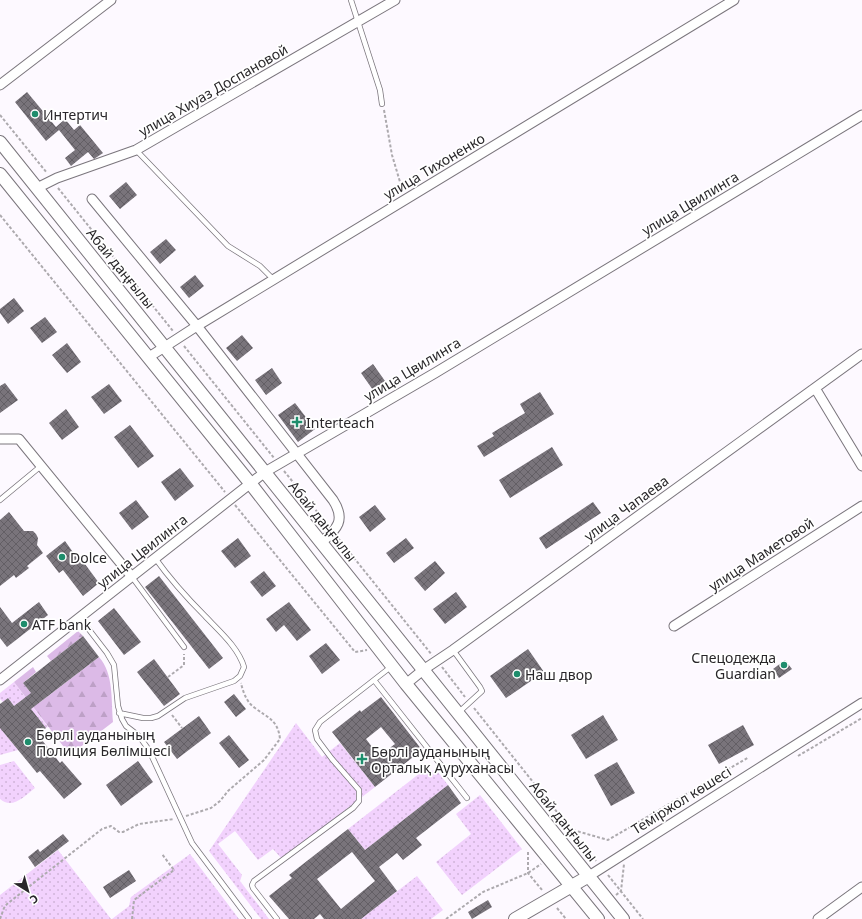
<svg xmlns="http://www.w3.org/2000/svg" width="862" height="919" font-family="'Noto Sans',sans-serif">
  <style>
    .green { fill: url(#green-dots) }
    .forest { fill: url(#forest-firs) }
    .building { fill: url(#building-cross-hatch); fill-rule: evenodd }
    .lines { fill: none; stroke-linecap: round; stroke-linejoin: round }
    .service-casing { stroke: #7b767d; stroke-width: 6 }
    .minor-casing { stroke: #7b767d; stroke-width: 11 }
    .tertiary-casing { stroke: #7b767d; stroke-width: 14 }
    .path { stroke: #adaaae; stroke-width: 2; stroke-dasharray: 3 2; stroke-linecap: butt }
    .service { stroke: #fff; stroke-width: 4.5 }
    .minor { stroke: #fff; stroke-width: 9 }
    .tertiary { stroke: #fff; stroke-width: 12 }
    .poi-dot { fill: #1e8d6c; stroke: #fff; stroke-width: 1.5 }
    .labels { text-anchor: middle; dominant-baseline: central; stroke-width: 3.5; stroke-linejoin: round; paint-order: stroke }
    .street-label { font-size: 14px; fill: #29272a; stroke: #fff }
    .poi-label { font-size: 14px; fill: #29272a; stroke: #fff; text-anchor: start }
  </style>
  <defs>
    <pattern id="green-dots" width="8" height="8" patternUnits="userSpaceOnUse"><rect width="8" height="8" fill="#f2d2fd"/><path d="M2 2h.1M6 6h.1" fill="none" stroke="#d0b4d9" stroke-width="1.8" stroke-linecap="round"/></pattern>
    <pattern id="forest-firs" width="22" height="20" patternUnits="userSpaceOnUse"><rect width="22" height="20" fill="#dcbae7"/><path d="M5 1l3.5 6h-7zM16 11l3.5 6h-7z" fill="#bda0c6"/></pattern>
    <pattern id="building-cross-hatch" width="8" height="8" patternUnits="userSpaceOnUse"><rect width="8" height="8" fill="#79747b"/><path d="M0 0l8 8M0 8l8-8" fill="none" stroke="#635f65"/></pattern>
  </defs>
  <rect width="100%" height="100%" fill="#fdf9ff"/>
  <path class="green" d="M14,682L48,727L46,728L23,699L14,706L8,698L3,702L0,699V693Z
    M296,723L322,757L340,743L375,787L282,859L273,849L258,860L235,831L218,844L242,875L240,881L269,919H261L209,851Z
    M0,728L18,750L0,755Z
    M14,761L35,788C25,796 12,810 0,799V765Z
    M424,770L437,771L448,785L365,850L348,829Z
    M480,795L522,849L462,895L436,862L471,834L456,814Z
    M58,850L111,919H0V895Z
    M190,854L239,919H112L129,906L131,897Z
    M417,876L443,910L431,919H361Z"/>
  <path class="forest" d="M78,631L83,636L51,661L47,656Z
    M99,657C114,674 111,700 113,722L70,755L14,682L33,667L36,672L23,683L39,703Z"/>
  <path class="building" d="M27,92L56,127L65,119L74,130L80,125L103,153L94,159L88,152L71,166L65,158L75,150L59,130L46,141L15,102Z
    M126,182L137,195L120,209L109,196Z
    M166,239L176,250L160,264L150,252Z
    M195,275L204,286L189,298L180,287Z
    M14,298L24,311L8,324L0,313V309Z
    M45,317L57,332L42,343L30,328Z
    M242,335L253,348L237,361L226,348Z
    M67,343L81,362L67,373L52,355Z
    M373,364L385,381L373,390L361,373Z
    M272,368L282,383L266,395L255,380Z
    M5,383L18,400L0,413V386Z
    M109,384L122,401L104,414L91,397Z
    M540,392L554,414L484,457L477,446L494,436L492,433L525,413L520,404Z
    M295,403L315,429L298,442L278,415Z
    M66,409L79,427L62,440L49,423Z
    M130,425L154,456L138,468L114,437Z
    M552,447L563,465L510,498L499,480Z
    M180,468L194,486L175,501L161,482Z
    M136,500L149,517L132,530L119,513Z
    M593,502L601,513L546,549L539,538Z
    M375,505L386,519L370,532L359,517Z
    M9,512L24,531H33L36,534L38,538L37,545L43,553L27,566L29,568L16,578L14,575L0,586V520Z
    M238,538L251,556L235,568L221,551Z
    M406,538L414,548L394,563L386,553Z
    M65,541L80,562L82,560L99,583L83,596L63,570L59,573L46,556Z
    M435,561L445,573L425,591L414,578Z
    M264,571L276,586L262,597L250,582Z
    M159,576L223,658L209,669L145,587Z
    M456,592L467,607L445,624L433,609Z
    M39,602L48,615L7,647L0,638V607L12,623Z
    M289,602L311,630L297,641L284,625L276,632L266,619Z
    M114,608L141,642L124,655L98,621Z
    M83,636L99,657L31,709L46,728L38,735L60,763L62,761L82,784L64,799L40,771L37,773L0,728V704L8,698L14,706L31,693L23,683Z
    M326,643L340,660L322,674L309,656Z
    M528,649L544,672L506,698L490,676Z
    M154,659L180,694L164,706L137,672Z
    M785,660L792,669L779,678L773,669Z
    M234,694L246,709L236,717L224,702Z
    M381,697L422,750L375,787L332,732L360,710L361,712ZM381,727L395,744L379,756L366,739Z
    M603,715L618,740L586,759L571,735Z
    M199,716L211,733L177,759L164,742Z
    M743,725L754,745L719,764L708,745Z
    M229,735L249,760L239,768L219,743Z
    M138,761L153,782L121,806L106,785Z
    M617,762L635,793L611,806L594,775Z
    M448,785L461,803L416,838L422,845L403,860L397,853L379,867L397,891L361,919H324L320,914L314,919H289L269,896L292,878L289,875L348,829L365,850ZM352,852L375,881L341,909L317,879Z
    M63,834L69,841L35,867L28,857L38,849L40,852Z
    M129,870L136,881L110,898L103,887Z
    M488,900L492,907L472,919L468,912Z"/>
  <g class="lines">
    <defs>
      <path id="service" d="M351,0L380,90L382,104
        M136,150L228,246L260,266L274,280
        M0,500L41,466
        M132,577L184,647
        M80,618L107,653L114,665L118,706L122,719L126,726L139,736L149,750L192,843L249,919
        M453,650L480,687L482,691L458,713
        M374,680L392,666
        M119,713L143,718H151L158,716L185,698L234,681L240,676L244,667C238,647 219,631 205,616C187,598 170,579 155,558
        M277,919L253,888L252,885L254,881L353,808L359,801V790L332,759L317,739L315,730L320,722L374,680L467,798"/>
      <path id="minor" d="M0,85L111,0
        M37,188L57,178L136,150L395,0
        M92,199L197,326L333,500C346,520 337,529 322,542
        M149,357L197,326L734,0
        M815,388L862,466
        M0,439H19L132,577
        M674,626L862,506
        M0,680L265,472L435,373L862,115
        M406,684L423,670L453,650L862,354
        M589,876L862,703
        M818,919L862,887"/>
      <path id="tertiary" d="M0,142L623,919
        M0,174L250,483L406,684L598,919
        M515,919L589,876"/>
    </defs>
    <use href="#service" class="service-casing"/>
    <use href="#minor" class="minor-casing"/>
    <use href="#tertiary" class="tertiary-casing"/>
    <path class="path" d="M384,110L392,155L403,192
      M0,115L47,173
      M58,188L173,331
      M0,215L225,492
      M184,346L274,458
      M284,471L328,525
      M235,505L355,652L367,650
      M338,538L432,655
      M442,667L465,697
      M168,677L184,665V654
      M474,708L596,861
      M172,715L182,728
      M798,756L862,718
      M186,816L211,808L220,801L228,791L264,760L280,739C278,720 268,718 255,708C247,703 243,692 241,683
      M573,830L608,840L749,757
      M528,852V873L542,890
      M608,875L643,919
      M616,895L621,891L624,864
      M557,908L566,919
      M0,919L4,908L7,904L102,829L111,826L119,832H123L139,824L174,819
      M132,919L134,900L174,870L162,854
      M446,919L483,892L528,873L541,864"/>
    <use href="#service" class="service"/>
    <use href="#minor" class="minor"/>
    <use href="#tertiary" class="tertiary"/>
  </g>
  <g class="poi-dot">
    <circle cx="35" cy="114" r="4"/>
    <path d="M295 416h4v4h4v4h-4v4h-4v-4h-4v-4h4z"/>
    <circle cx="62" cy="557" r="4"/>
    <circle cx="24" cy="624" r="4"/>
    <circle cx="784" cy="665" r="4"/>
    <circle cx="517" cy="674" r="4"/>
    <circle cx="28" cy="742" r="4"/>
    <path d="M360 753h4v4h4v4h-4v4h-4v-4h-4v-4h4z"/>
  </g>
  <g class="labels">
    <g class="street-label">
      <text transform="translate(213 90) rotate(-30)">улица Хиуаз Доспановой</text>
      <text transform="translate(434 166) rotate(-31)">улица Тихоненко</text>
      <text transform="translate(690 203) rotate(-31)">улица Цвилинга</text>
      <text transform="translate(121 268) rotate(51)">Абай даңғылы</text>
      <text transform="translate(412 369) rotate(-31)">улица Цвилинга</text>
      <text transform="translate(626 508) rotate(-36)">улица Чапаева</text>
      <text transform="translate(323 521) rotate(51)">Абай даңғылы</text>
      <text transform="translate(142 551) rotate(-38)">улица Цвилинга</text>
      <text transform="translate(761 554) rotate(-33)">улица Маметовой</text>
      <text transform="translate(681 800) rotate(-32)">Теміржол көшесі</text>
      <text transform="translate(564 821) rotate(51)">Абай даңғылы</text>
    </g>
    <g class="poi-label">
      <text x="43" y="114">Интертич</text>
      <text x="306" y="422">Interteach</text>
      <text x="70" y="557">Dolce</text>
      <text x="32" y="624">ATF bank</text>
      <text x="776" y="657" text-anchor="end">Спецодежда<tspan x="776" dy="16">Guardian</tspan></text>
      <text x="525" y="674">Наш двор</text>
      <text x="36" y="734">Бөрлі ауданының<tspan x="36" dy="16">Полиция Бөлімшесі</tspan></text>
      <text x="371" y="751">Бөрлі ауданының<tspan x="371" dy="16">Орталық Ауруханасы</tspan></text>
    </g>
  </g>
  <g transform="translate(28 891) rotate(143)" stroke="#ffffff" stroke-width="3" paint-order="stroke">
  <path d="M0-3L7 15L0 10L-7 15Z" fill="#29272a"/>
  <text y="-6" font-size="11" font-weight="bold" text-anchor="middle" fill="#29272a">С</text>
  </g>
</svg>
